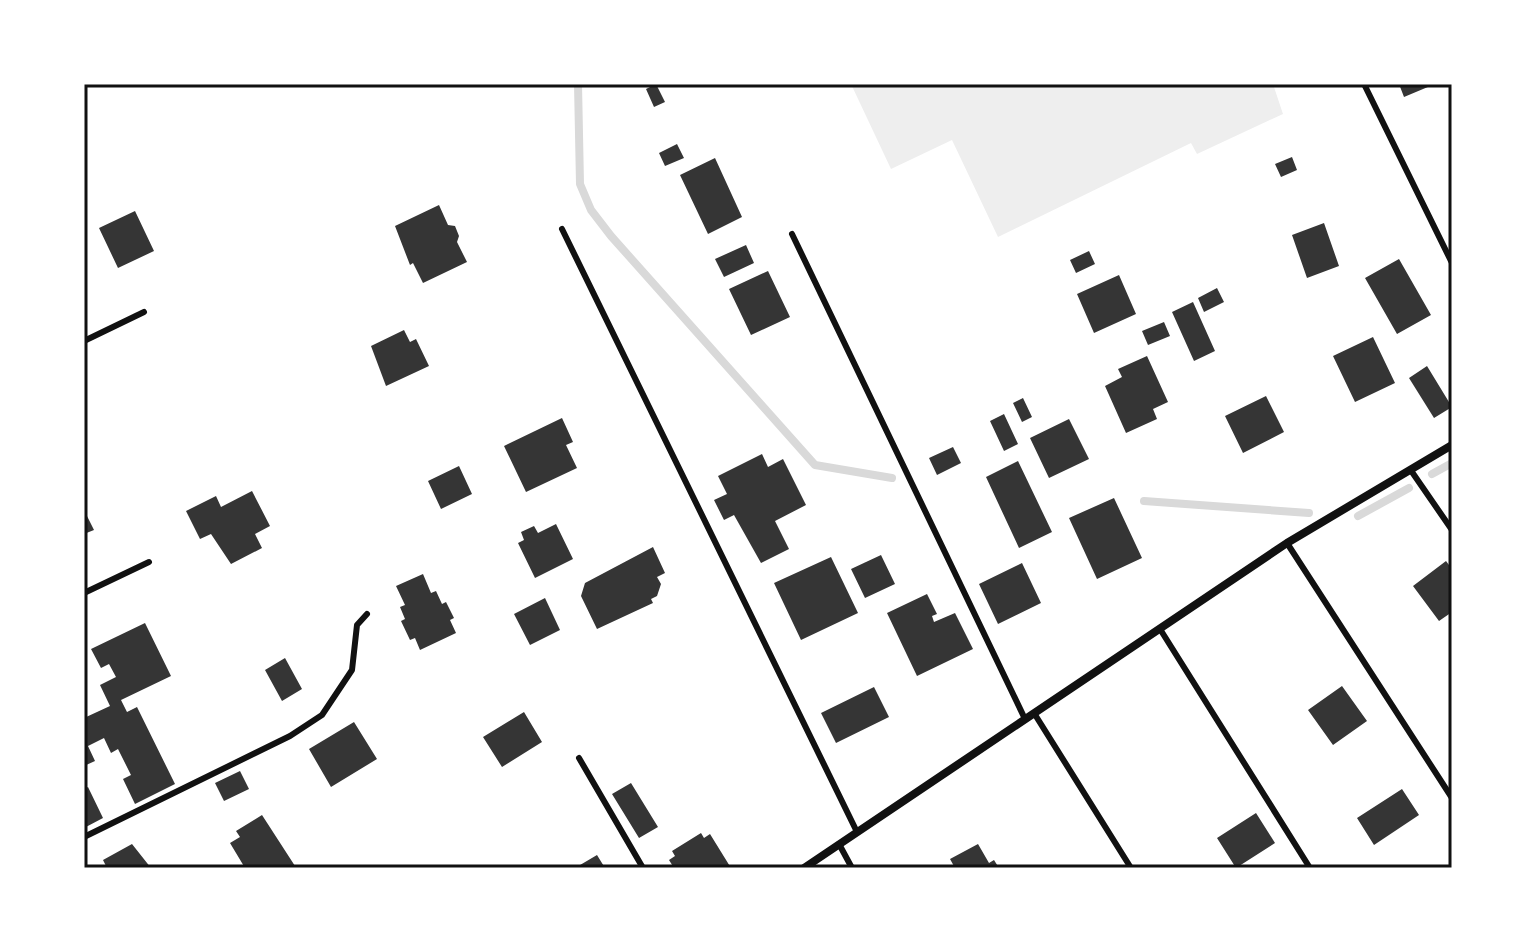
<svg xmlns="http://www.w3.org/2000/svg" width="1536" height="952" font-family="Barlow,sans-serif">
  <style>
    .green { fill: #eee }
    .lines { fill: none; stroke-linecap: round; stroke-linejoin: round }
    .stream { stroke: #d9d9d9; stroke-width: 8 }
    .building { fill: #353535 }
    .service { stroke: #111; stroke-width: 6 }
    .minor { stroke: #111; stroke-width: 8 }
    .neatline { fill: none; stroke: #111; stroke-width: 3 }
  </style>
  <rect width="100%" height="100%" fill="#fff"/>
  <path class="green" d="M851,84H1273L1283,114L1197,154L1191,143L998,237L952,140L891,169Z"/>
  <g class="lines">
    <path class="stream" d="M578,84L580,184L591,210L611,236L815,465L892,478
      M1432,474L1452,463
      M1144,501L1309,513
      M1358,516L1409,488"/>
  </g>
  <path class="building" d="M656,84L665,102L654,107L646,89Z
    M1399,84H1435L1404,97Z
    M677,144L684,158L665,166L659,153Z
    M1292,157L1297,170L1281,177L1275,164Z
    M715,158L742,217L708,234L680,175Z
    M439,205L448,225L455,226L459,236L457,242L467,262L423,283L413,263L410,265L395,226Z
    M135,211L154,251L118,268L99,228Z
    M1324,223L1339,266L1307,278L1292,235Z
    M746,245L754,263L724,277L715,259Z
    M1089,251L1095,264L1076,273L1070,260Z
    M1399,259L1431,315L1397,334L1365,278Z
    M768,271L790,317L751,335L729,289Z
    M1119,275L1136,314L1094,333L1077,294Z
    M1217,288L1224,302L1204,312L1198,298Z
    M1193,302L1215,351L1194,361L1172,312Z
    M1164,322L1170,336L1148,345L1142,331Z
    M404,330L410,342L416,339L429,366L386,386L371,346Z
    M1373,337L1395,383L1355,402L1333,356Z
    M1147,356L1168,402L1153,409L1157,419L1126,433L1105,386L1122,377L1118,369Z
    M1427,366L1452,407L1434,418L1409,378Z
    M1266,396L1284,432L1243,453L1225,416Z
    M1023,398L1032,417L1022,422L1013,403Z
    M1004,414L1018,444L1004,451L990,421Z
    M562,418L573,442L566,445L577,468L526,492L504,446Z
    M1069,419L1089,459L1049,478L1030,438Z
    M953,447L961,463L937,475L929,458Z
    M762,454L768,467L783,459L806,505L775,521L789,549L761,563L734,515L724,520L714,500L727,494L718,476Z
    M1018,461L1052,532L1019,548L986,477Z
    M459,466L472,494L441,509L428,481Z
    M252,491L270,526L255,534L262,548L231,564L211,534L200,539L186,511L216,496L221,507Z
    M1114,498L1142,558L1097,579L1069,518Z
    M84,510L94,530L84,534Z
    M556,524L573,559L535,578L518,543L524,540L521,532L534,526L538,533Z
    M653,547L665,573L657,577L661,584L657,596L651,599L653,603L597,629L581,596L585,583Z
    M881,555L895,584L865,598L851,569Z
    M831,557L858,613L801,640L774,583Z
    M1446,561L1452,569V612L1439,621L1413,586Z
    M1022,563L1041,603L998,624L979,584Z
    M423,574L431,593L436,591L442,604L446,602L454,618L450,620L456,633L420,650L415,638L410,640L401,621L405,619L400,607L405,605L396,586Z
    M927,594L937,614L932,616L934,622L955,613L973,649L917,676L887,613Z
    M545,598L560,630L530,645L514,614Z
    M145,623L171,676L121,700L127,712L137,707L175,784L135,804L123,779L131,775L118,749L111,753L104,738L88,746L95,761L84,766V718L110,706L100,685L116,677L109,664L101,668L91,649Z
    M285,658L302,689L282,701L265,670Z
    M1342,686L1367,721L1333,745L1308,710Z
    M874,687L889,717L836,743L821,713Z
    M524,712L542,742L502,767L483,737Z
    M354,722L377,759L331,787L309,749Z
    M240,771L249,789L224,801L215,783Z
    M631,783L658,827L639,838L612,794Z
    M88,787L103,818L84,828V789Z
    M1402,789L1419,815L1374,845L1357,818Z
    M1256,813L1275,843L1236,868L1217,838Z
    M262,815L295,866L291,868H245L230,843L240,837L236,831Z
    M701,833L704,838L710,834L731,868H674L669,860L675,856L672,851Z
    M132,844L151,868H107L103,860Z
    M978,844L989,863L994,860L999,868H955L950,859Z
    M597,855L605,868H575Z"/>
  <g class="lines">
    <path class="service" d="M1364,84L1452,263
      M562,229L857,832
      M792,234L1025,719
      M84,341L144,312
      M1412,472L1452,530
      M1287,543L1452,798
      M84,593L149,562
      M1160,629L1310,868
      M1034,713L1131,868
      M579,758L643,868
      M84,837L290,736L322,715L352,670L357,625L367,614
      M839,844L852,868"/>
    <path class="minor" d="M804,868L1287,543L1452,445"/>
  </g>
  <rect width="1536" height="952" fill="none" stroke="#ffffff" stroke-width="172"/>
  <rect x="86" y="86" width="1364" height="780" class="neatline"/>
</svg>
